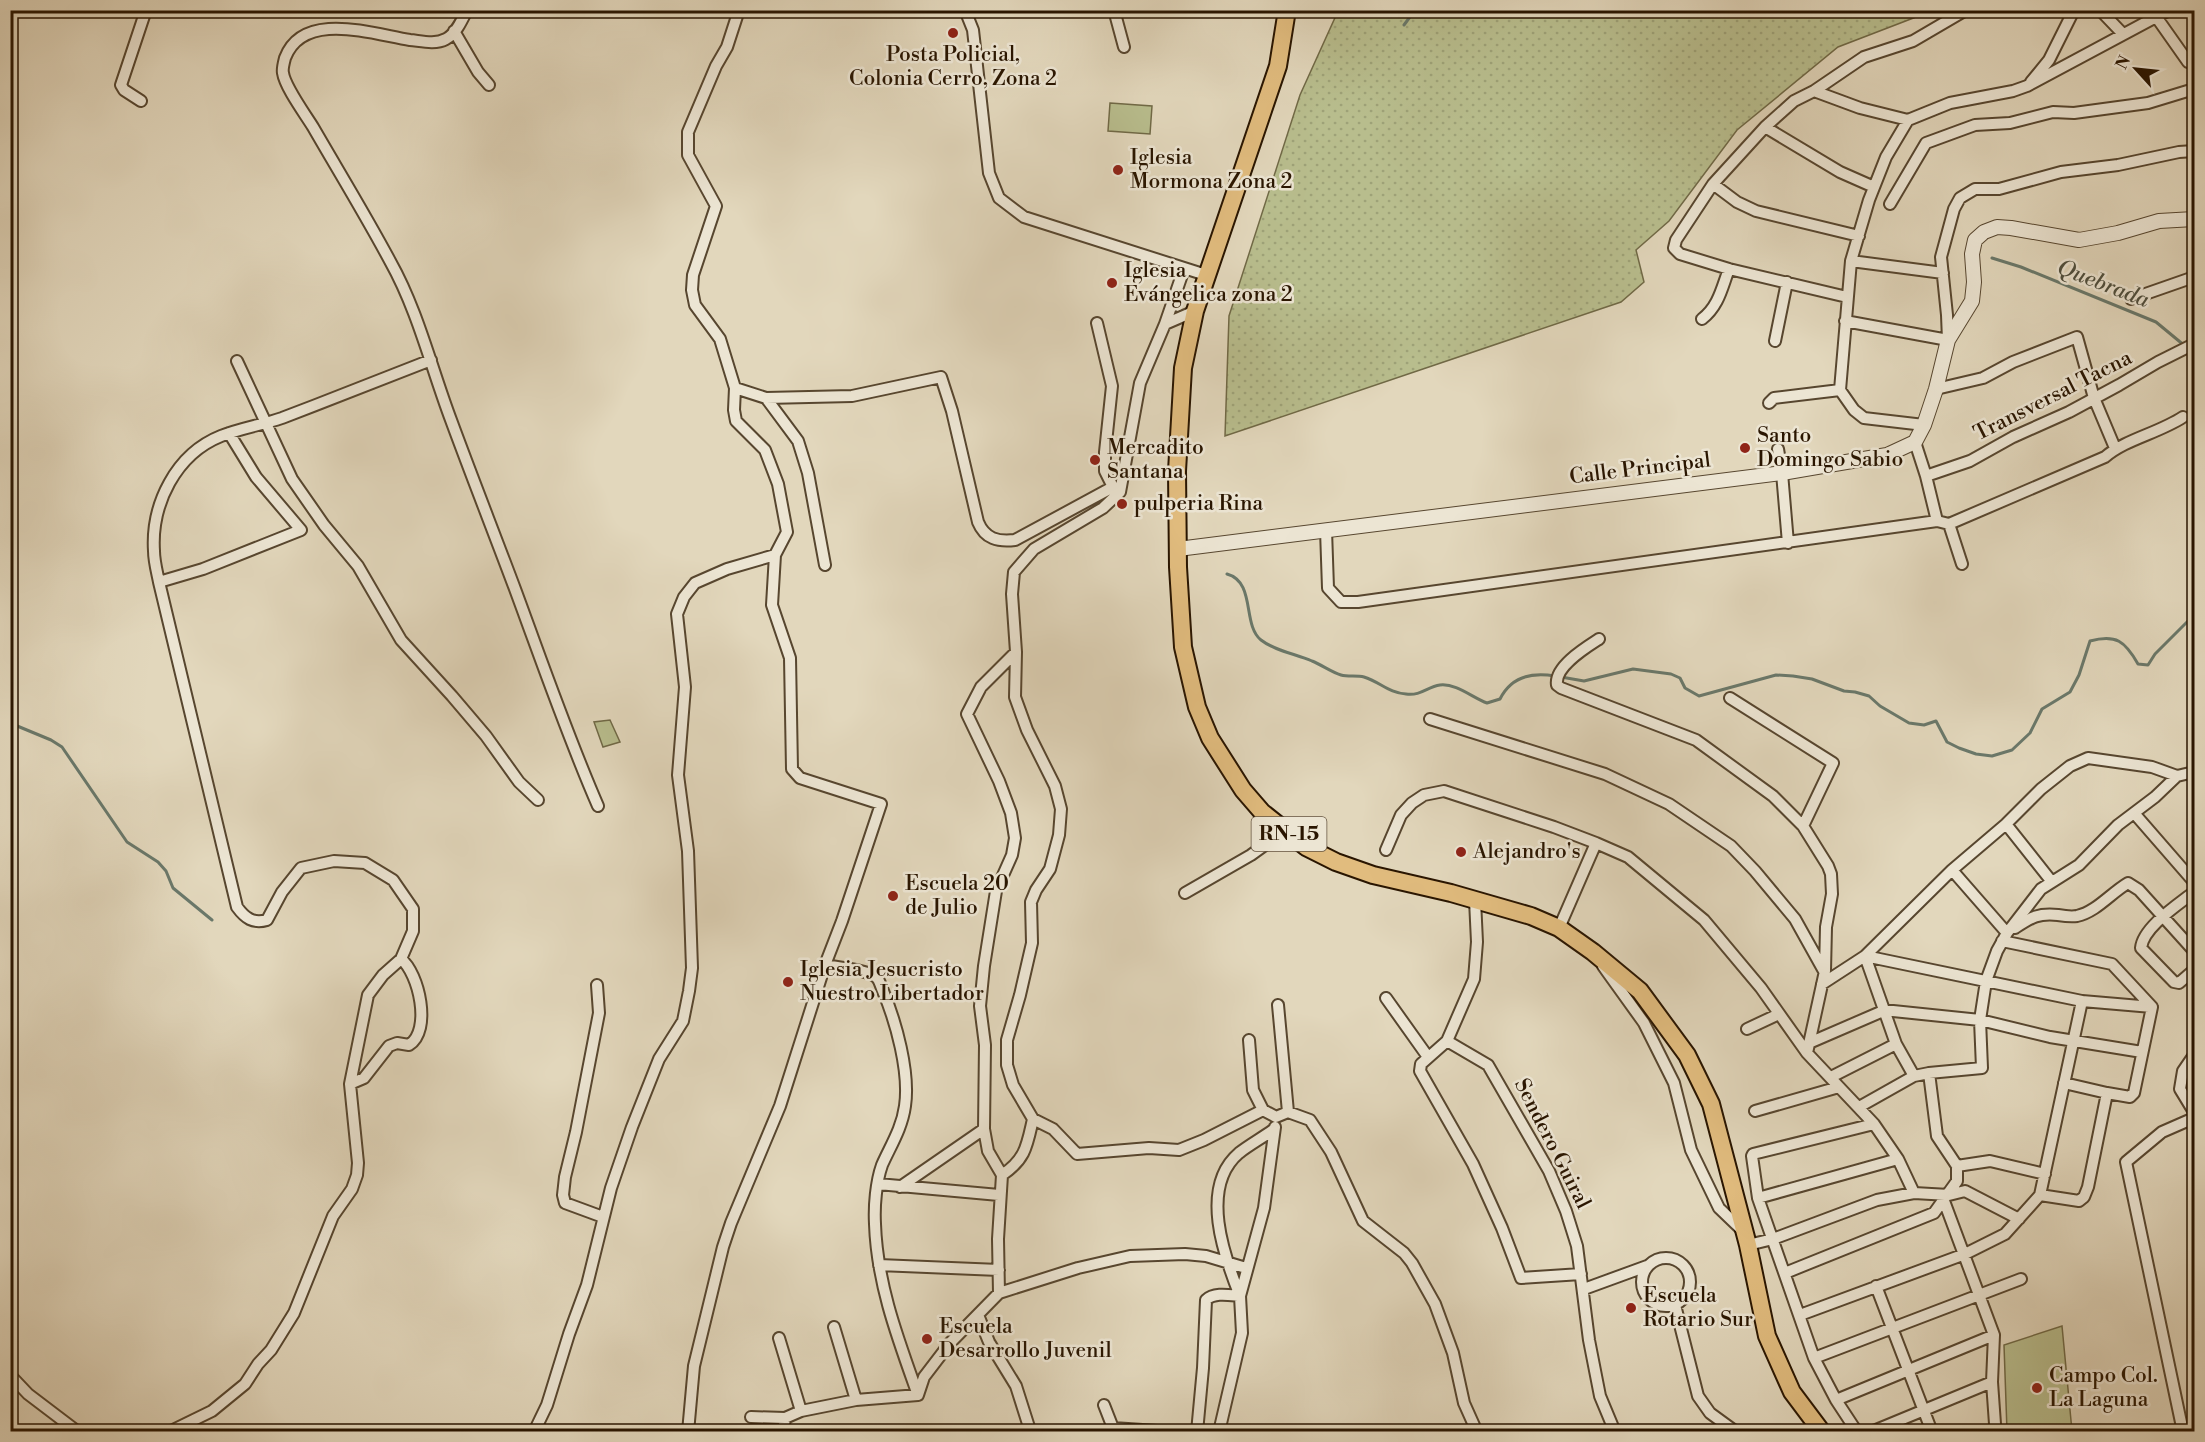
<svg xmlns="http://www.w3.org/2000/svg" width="2205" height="1442" font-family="'Libre Bodoni',serif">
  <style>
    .grass { fill: url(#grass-dots); stroke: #706946; stroke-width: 1.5 }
    .pitch { fill: #b8bd8d; stroke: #706946; stroke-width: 1.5 }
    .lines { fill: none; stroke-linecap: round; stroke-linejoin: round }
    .stream { stroke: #6a786a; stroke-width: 3 }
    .minor-casing { stroke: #57462f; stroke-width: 14 }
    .tertiary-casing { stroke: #57462f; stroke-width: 16 }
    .primary-casing { stroke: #291500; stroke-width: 20 }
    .minor { stroke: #ece5d3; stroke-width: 10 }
    .tertiary { stroke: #ece5d3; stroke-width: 14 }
    .primary { stroke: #e1bc7e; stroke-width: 16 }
    .poi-dot { fill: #8f2418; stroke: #ece5d3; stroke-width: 2 }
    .labels { text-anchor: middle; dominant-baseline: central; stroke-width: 5; stroke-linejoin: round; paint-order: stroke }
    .shield { fill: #ece5d3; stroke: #64533f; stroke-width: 1.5 }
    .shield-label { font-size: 20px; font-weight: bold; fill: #291500 }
    .poi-label { font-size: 21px; fill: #291500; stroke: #ece5d3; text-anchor: start }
    .street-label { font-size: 21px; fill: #291500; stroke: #ece5d3 }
    .water-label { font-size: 22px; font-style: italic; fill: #4f4f3e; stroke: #ece5d3 }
  </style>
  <defs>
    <pattern id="grass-dots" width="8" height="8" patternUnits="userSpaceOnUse" patternTransform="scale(1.5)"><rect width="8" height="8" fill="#b8bd8d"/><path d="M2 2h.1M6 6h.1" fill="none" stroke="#9ea278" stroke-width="1.8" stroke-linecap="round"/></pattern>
  </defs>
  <rect width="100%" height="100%" fill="#e2d7bc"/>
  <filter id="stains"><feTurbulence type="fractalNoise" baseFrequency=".00333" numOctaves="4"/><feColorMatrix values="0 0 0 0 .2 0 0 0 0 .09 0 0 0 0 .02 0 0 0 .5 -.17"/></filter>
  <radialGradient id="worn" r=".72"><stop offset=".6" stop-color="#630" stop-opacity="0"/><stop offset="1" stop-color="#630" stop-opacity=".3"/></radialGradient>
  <path class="grass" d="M1338,11V10L1926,11L1916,17L1838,47L1737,130L1669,221L1636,250L1644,282L1621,302L1225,436L1229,316L1300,95Z"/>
  <path class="pitch" d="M1110,103L1152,106L1150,134L1108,131Z
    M610,720L620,742L603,747L594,722Z
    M2062,1326L2072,1431H2007L2004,1345Z"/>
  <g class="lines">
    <path class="stream" d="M1404,25L1415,10
      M1992,258L2021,267L2156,322L2185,346
      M1227,574C1256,582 1242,625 1261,640C1275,651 1296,654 1312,661C1322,665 1331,672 1341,675C1348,677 1357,675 1364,677C1380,682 1389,693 1406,694C1421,696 1427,687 1440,685C1456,683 1473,698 1487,703L1500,699C1511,677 1532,672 1555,676
      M1561,677L1584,681L1633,669L1671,674L1680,678L1685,688L1699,696L1776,675L1793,676L1812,679L1844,691L1855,692L1869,696L1880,706L1909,723L1924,725L1936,721L1947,742L1959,748L1976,754L1992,756L2012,750L2030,733L2042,709L2070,692L2079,675L2090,641C2116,634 2125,641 2138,664L2148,665L2155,654L2194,615
      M10,723L51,740L62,747L127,842L158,862L166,871L173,888L212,920"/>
    <defs>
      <path id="minor" d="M467,10C462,20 456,34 446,39C435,45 421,41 410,40C372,34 303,10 285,58C284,62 282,69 283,73C285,87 305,114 313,127C339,172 366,216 390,261C418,311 431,367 451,420C472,477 494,533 515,589C542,662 567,735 598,806
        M965,10L973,30L989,173L999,198L1024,217L1206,275
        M1114,10L1124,47
        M2100,10L2123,34
        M2157,18L2188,62
        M454,31L478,72L489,85
        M2031,82L2049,60L2074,10
        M1814,91L1860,108L1908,120
        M141,101L124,90L121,85L146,10
        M1765,127L1840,172L1874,187
        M1713,184L1737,202L1756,211L1859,236
        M1890,204L1926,143L1975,125L2010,123L2053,112L2074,113L2148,103L2194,89
        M1851,261L1943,273
        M1847,297L1729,269L1680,254L1674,248L1676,240L1713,184L1765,127L1794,101L1814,91L1864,57L1913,41L1966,10
        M2131,299L2194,277
        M1195,311L1165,324L1140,383L1120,492L1103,508L1034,549L1014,572L1012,594L1016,652L1015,697L1027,730L1055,786L1061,809L1059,835L1050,869L1036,890L1031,902L1032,943L1020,995L1007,1040V1065L1013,1085L1033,1119L1053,1129L1077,1154L1149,1148L1179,1150L1204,1140L1263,1110L1276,1117L1288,1112L1310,1120L1331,1152L1363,1221L1404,1253L1412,1263L1435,1304L1453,1353L1464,1403L1477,1432
        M1702,319C1719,306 1722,287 1729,269
        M1845,321L1948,340L1947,315L1941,257L1954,209L1960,198L1975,189H1999L2061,172L2118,165L2179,152L2194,151
        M1097,323L1112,386L1105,452V471L1113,487L1117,490
        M1165,324L1184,269
        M1775,341L1787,282
        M237,361L292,479L324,525L358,566L401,640L452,696L486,736L519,782L538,800
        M735,388L766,398L852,396L941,377L952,411L978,522C985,539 998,542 1015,540L1113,487
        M1936,389L1983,378L2013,362L2077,337L2094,398L2115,448
        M766,398L798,441L808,473L825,565
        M1769,403L1774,398L1840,390
        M1924,425L1864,418L1854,410L1840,390L1851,261L1869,200L1886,157L1908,120L1950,103L2013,91L2027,86L2169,10
        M1915,442L1926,476L1937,521L1949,524L1962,564
        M1778,449L1782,473L1788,543
        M1926,476L1970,461L2013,437L2069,412L2119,385L2158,362L2194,344
        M1949,524L2105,457C2126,439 2159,433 2183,417
        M1326,530L1328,588L1341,602H1358L1937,521
        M159,582L203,569L301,530L256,477L229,433
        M1599,639C1585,648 1554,667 1557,685L1561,688L1696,740L1773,796L1803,826L1828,866L1831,874L1832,894L1826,927L1825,971L1807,1053
        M1730,698L1833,763L1803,826
        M1430,719L1605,774L1669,804L1731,846L1755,871L1795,919L1824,971
        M2134,813L2194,882
        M2006,824L2052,882
        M1386,850L1401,815L1412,803L1424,795L1444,791L1554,827L1596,843L1628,857L1704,920L1761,988L1807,1053L1874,1124L1898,1159L1914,1193
        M1952,870L2007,933
        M2194,892C2179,904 2143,927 2141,948L2174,982L2179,983L2194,970
        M1185,893L1251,855L1284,831
        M1475,900L1477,942L1474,979L1447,1041L1421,1064L1420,1071L1473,1164L1502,1228L1521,1278L1581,1274
        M1559,928L1596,843
        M2015,928C2032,917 2038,913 2058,915C2064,916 2071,917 2077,916C2096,912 2111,893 2128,883L2139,890L2194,951
        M2002,941L2112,964L2152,1007
        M825,965C836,967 870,970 877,978C880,981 881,987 883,991C896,1022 910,1072 905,1106C902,1128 891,1145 882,1165C876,1182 874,1206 875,1224C877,1284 898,1339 918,1395
        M1603,966L1644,1023L1674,1083L1691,1150L1719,1208L1744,1232
        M1822,984L1865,956L1952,870L2006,824L2041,789L2070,766L2088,758L2152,767L2177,776L2194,772
        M597,985L599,1013L576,1132L565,1177L563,1195L565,1203L603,1217
        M1386,998L1428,1057
        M1278,1005L1288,1112
        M1747,1029L1779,1014
        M1249,1040L1253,1090L1263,1110
        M1447,1041L1488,1065L1549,1171L1566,1211L1577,1246L1589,1340L1600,1396L1615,1432
        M1809,1043L1883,1011H1893L1980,1020L2050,1037L2142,1052
        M2194,1055L2183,1071L2180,1089L2194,1112
        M1929,1073L1937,1136L1957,1166
        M1914,1076L1896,1044L1865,956L2082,1001L2152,1007
        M1831,1077L1896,1044
        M2064,1083L2107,1093
        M350,1084L364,1078L389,1046L397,1043L409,1045C432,1031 419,973 401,959
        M1859,1107L1914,1076L1929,1073L1982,1068L1980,1020L1986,981L1997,951L2007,933L2041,889L2079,865L2118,825L2155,797L2177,776
        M1755,1111L1839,1087
        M1002,1175L988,1151L984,1129L985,1045L980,1006L984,966L996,891L1012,855L1015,838L1011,813L999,781L967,714L981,687L1016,652
        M878,1184L999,1195
        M900,1187L984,1129
        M2040,1195L2079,1201L2084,1197L2088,1187L2107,1093L2130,1097L2134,1093L2152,1007
        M1758,1198L1898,1159
        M1944,1201L1994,1335L1992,1382L1995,1424L1993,1432
        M1748,1245L1773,1239L1877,1200L1914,1193L1949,1195L1965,1191L2019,1219
        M1642 1282a24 24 0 1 1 48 0a24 24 0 1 1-48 0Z
        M879,1265L999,1270
        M1785,1273L1934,1213L1957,1181V1166L1990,1161L2045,1174
        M1876,1286L1932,1432
        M1584,1289L1647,1266
        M999,1293L998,1239L1002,1175C1026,1159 1027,1145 1033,1119
        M1675,1305L1698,1396L1710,1413L1736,1432
        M978,1315L989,1342L1016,1386L1029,1427
        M1800,1315L1965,1254L2005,1234L2040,1195L2082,1001
        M834,1327L856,1400
        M779,1338L801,1411
        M1814,1358L2021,1279
        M10,1375L28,1394L78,1432
        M1836,1400L1994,1335
        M1104,1405L1113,1428
        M751,1417L785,1418L801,1411L856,1400L918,1395L924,1377L950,1343L999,1293L1078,1268L1130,1256L1185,1254L1206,1256L1246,1268
        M169,1432L212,1411L245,1384L258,1364L271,1350L294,1313L333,1216L352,1189L357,1175L358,1163L350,1084L368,995L383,975L401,959L413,931V909L393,880L365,863L334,861L301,868L282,892L267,920C253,924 245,918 237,907L159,582C157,572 154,561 154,551C151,504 176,454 221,436C241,428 262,425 282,418C332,399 382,379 431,360
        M534,1432L547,1405L569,1334L587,1285L611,1188L632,1127L659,1059L683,1021L689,991L692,968L688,851L678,775L685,687L677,614L684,597L695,583L727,569L775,555
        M688,1432L694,1366L723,1247L731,1223L780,1106L825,965L842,921L881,804L800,778L792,769L790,658L772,605L775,555L787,532L778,484L765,450L736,421L734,410L735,388L720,339L695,305L692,290L693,275L716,206L688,155V132L716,66L727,47L739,10
        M783,1432L785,1418
        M1107,1432L1113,1428L1172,1432
        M1197,1432L1203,1368L1206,1300C1214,1292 1229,1295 1240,1296C1224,1256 1199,1187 1239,1153C1249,1145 1262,1138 1273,1130
        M1219,1432L1242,1333L1240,1296L1264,1208L1275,1127
        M1857,1432L1836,1400L1814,1358L1758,1198L1752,1156L1753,1154L1874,1124
        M1871,1432L1992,1382
        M2186,1432L2182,1427L2126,1162L2162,1132L2194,1118"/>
      <path id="tertiary" d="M1178,549L1782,473L1887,455L1915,442L1924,425L1936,389L1948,340L1972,301L1974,282L1972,254L1975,240L1984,232L1997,227L2011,228L2079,240L2118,233L2159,221L2194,219"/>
      <path id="primary" d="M1287,10L1278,66L1195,311L1183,368L1177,471L1178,567L1183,647L1197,707L1210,738L1243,790L1262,812L1306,847L1336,862L1373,875L1451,893L1531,916L1559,928L1593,952L1640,991L1687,1055L1711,1104L1748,1245L1767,1336L1792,1392L1822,1432"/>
    </defs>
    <use href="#minor" class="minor-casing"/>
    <use href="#tertiary" class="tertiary-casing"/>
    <use href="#primary" class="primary-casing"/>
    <use href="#minor" class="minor"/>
    <use href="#tertiary" class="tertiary"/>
    <use href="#primary" class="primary"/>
  </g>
  <g class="poi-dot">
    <circle cx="953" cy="33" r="6"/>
    <circle cx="1118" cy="170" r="6"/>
    <circle cx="1112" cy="283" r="6"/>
    <circle cx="1745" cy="448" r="6"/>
    <circle cx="1095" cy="460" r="6"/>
    <circle cx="1122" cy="504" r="6"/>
    <circle cx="1461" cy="852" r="6"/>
    <circle cx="893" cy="896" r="6"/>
    <circle cx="788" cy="982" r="6"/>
    <circle cx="1631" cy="1308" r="6"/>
    <circle cx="927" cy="1339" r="6"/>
    <circle cx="2037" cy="1388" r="6"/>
  </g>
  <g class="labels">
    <rect class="shield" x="1251.5" y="817" width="75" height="34" rx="4.5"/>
    <g class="shield-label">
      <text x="1289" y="834">RN-15</text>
    </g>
    <g class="poi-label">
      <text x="953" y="55" text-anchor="middle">Posta Policial,<tspan x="953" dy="24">Colonia Cerro, Zona 2</tspan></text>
      <text x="1130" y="158">Iglesia<tspan x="1130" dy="24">Mormona Zona 2</tspan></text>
      <text x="1124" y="271">Iglesia<tspan x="1124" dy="24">Evángelica zona 2</tspan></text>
      <text x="1757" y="436">Santo<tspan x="1757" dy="24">Domingo Sabio</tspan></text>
      <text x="1107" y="448">Mercadito<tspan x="1107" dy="24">Santana</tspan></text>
      <text x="1134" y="504">pulperia Rina</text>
      <text x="1473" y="852">Alejandro's</text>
      <text x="905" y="884">Escuela 20<tspan x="905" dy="24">de Julio</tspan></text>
      <text x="800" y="970">Iglesia Jesucristo<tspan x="800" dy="24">Nuestro Libertador</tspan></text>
      <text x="1643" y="1296">Escuela<tspan x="1643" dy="24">Rotario Sur</tspan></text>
      <text x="939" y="1327">Escuela<tspan x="939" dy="24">Desarrollo Juvenil</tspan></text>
      <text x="2049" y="1376">Campo Col.<tspan x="2049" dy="24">La Laguna</tspan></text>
    </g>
    <g class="street-label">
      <text transform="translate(2053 396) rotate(-27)">Transversal Tacna</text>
      <text transform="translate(1640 469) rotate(-7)">Calle Principal</text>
      <text transform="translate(1552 1144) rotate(63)">Sendero Guiral</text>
    </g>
    <g class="water-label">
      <text transform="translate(2103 284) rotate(21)">Quebrada</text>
    </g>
  </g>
  <rect width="2205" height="1442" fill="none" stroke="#e2d7bc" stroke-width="36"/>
  <rect x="12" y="12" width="2181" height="1418" fill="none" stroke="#291500" stroke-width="3"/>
  <rect x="18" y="18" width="2169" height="1406" fill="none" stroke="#291500" stroke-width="1.5"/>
  <g transform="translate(2136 69) rotate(297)" stroke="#ece5d3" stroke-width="4.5" paint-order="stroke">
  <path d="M0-4.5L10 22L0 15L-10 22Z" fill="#291500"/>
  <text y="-9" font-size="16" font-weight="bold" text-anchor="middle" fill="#291500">N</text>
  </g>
  <rect width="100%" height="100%" filter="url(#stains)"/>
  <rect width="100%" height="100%" fill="url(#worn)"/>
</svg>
